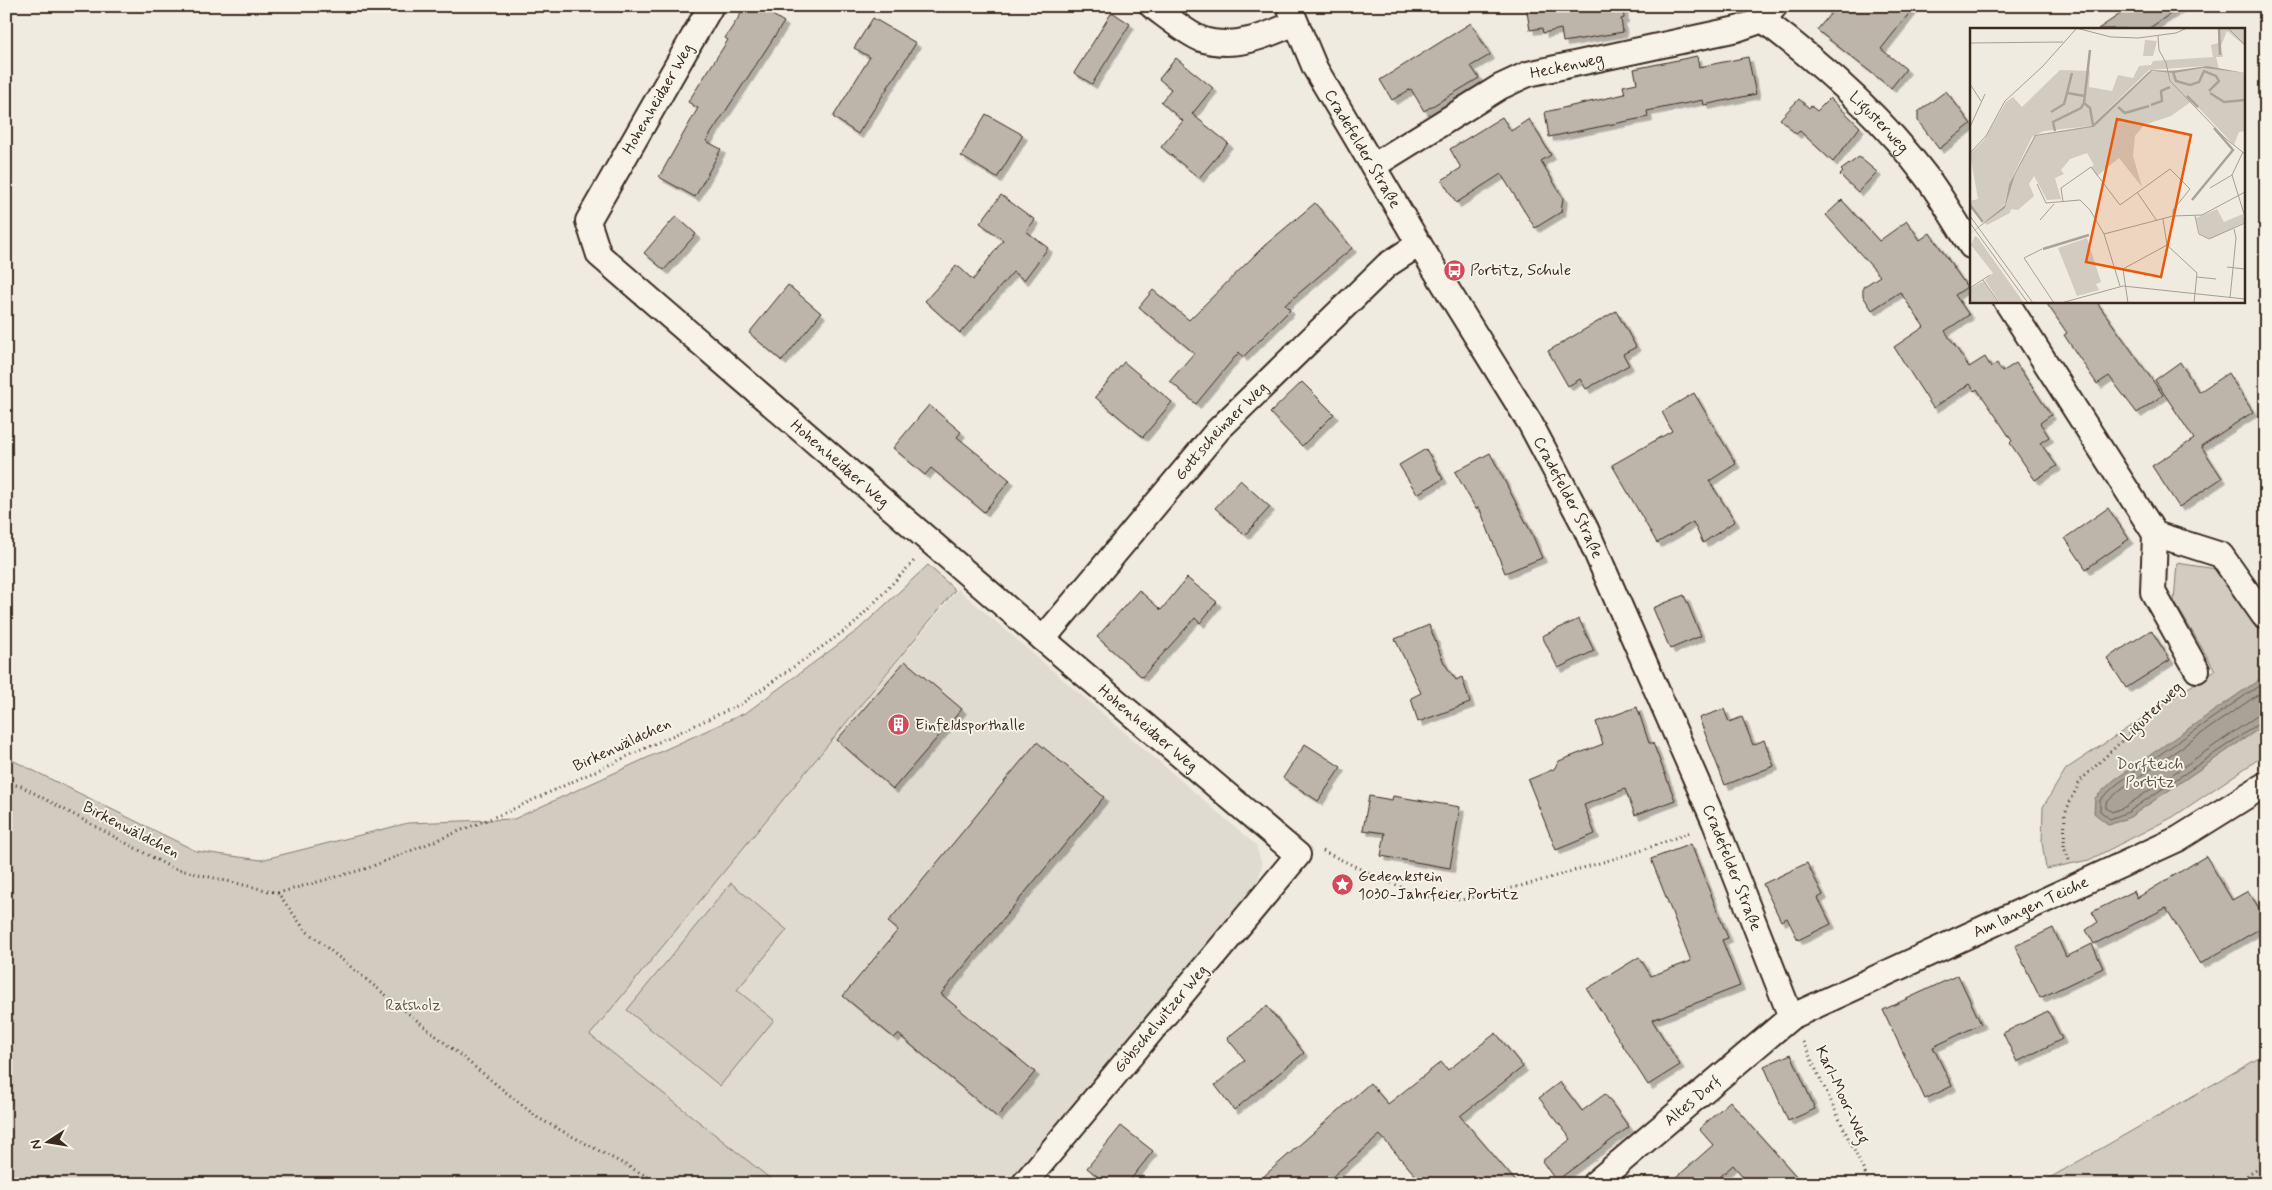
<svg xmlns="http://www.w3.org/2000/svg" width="2272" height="1190" font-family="Mynerve,sans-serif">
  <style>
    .built { fill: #e0dbd0 }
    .green { fill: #d1cbc0; stroke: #867a6f }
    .water { fill: #aaa296; stroke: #7e7266 }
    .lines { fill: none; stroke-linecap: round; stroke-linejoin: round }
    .shore { stroke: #675a4e; stroke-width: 1 }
    .building { fill: #bdb5aa; stroke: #3b2a1e; filter: url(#shadow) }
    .minor-casing { stroke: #3b2a1e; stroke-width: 28 }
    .path { stroke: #3b2a1e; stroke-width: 3; stroke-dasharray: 1 4; stroke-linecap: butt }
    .minor { stroke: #f7f3e8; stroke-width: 24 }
    .labels { text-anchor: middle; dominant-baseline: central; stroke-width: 4; stroke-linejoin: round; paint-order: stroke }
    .street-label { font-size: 16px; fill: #3b2a1e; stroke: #f7f3e8 }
    .poi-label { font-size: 16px; fill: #3b2a1e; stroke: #f7f3e8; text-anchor: start }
    .park-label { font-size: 16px; fill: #605246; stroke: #f7f3e8 }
    .inset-river { fill: none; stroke: #aaa296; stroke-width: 2.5 }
    .inset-road { fill: none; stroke: #a79e92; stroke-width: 1 }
    .view { fill: #e8590c; fill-opacity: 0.15; stroke: #e8590c; stroke-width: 2.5 }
    .inset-edge { fill: none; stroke: #3b2a1e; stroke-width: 2.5 }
  </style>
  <defs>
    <filter id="shadow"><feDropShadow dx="4.5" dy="4.5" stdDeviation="0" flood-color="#0004"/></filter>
  </defs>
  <rect width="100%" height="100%" fill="#efebe0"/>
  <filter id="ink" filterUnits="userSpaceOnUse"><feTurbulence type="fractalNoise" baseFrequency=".02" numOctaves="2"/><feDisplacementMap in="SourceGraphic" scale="10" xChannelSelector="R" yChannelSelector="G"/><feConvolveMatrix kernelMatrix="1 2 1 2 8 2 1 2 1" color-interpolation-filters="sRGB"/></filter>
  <g filter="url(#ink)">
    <path class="built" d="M958,589L1256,845L1262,865L1257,884L1009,1184H670L572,1055Z"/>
    <path class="green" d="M2177,563L2216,569L2266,640V754L2173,817L2089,860L2046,869L2042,842L2043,807L2066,769L2215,670L2174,601Z
      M928,565L955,590L590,1035L777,1184H6V757L196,851L261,860L408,823L514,819L747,712L858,630Z
      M731,883L787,930L737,990L774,1020L720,1086L627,1010Z
      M2266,1054V1184H2039Z"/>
    <path class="water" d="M2266,675V724L2130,817L2109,825L2094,813L2095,798L2114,780Z"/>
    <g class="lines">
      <path class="shore" d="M2266,681L2117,784L2100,800V811L2110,819L2128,812L2261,722L2266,721
        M2266,689L2121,789L2106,803V808L2112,812L2125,807L2257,716L2266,714"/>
    </g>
    <path class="building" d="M746,6H758L784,22L706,141L721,149L695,197L659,177L698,108L688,102L728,40L725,38Z
      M1526,6H1623L1624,18L1621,19L1623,32L1563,42L1561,29L1543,33L1542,28L1530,30Z
      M1837,6H1915L1881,49L1906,69L1891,88L1817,30Z
      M2132,6H2182L2148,29H2098Z
      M1112,12L1130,24L1092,84L1074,73Z
      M873,18L916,43L858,134L833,117L870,57L854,48Z
      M1471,23L1490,55L1471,66L1479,78L1424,111L1411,89L1392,100L1380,80Z
      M1697,56L1699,67L1748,57L1756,94L1704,105L1703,100L1647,111L1648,117L1549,137L1545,112L1625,94L1623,86L1637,83L1634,69Z
      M1176,58L1213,88L1192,114L1228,143L1199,178L1161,147L1183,121L1161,102L1171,89L1159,79Z
      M1946,91L1971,124L1939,149L1918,121V112Z
      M1830,98L1860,127L1833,162L1800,131L1796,134L1780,119L1799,99L1809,108L1811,106L1817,111Z
      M986,114L1023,135L997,178L961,156Z
      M1502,117L1511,131L1529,119L1551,155L1541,161L1563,198L1561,212L1535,228L1501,174L1456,203L1442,180L1461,168L1450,149Z
      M1859,157L1877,172L1858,192L1840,175L1843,172L1841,170Z
      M1001,195L1035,220L1026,231L1048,248L1024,280L1013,272L960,333L925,301L957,265L973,280L1003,240L980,223Z
      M1842,200L1879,241L1907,221L1920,240L1930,233L1967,287L1955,295L1969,315L1945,331L1969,367L1985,357L1991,367L1997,363L2002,372L2016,363L2051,415L2040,423L2049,437L2040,443L2057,466L2035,480L2010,443L2012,441L1995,415L1977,389L1975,391L1970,384L1933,408L1894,347L1924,327L1900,292L1872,310L1863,296V287L1880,276L1826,215Z
      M1315,203L1352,248L1285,305L1290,310L1243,357L1239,352L1196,404L1170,381L1194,353L1139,307L1153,290L1189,320L1264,246Z
      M676,216L696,234L664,270L644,253Z
      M788,285L821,313L782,361L749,333Z
      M2045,301H2096L2163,395L2137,413L2109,376L2097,384L2064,335L2067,333Z
      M1616,311L1636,347L1623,354L1629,365L1586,389L1580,379L1568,386L1548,351Z
      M1124,362L1172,402L1143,437L1095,397Z
      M2180,362L2199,392L2228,373L2253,412L2201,446L2222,478L2179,507L2152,466L2194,439L2155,380Z
      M1302,382L1334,414L1302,446L1270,413Z
      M1694,393L1736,464L1709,481L1735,521L1703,543L1693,522L1657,543L1612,465L1672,431L1662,412Z
      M929,405L961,432L957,437L1010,480L984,512L931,468L925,475L893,448Z
      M1426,449L1443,479L1417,494L1399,465Z
      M1490,453L1532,534L1542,558L1505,573L1479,507L1476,509L1455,472Z
      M1240,480L1270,507L1245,535L1215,508Z
      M2108,508L2129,539L2086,569L2065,538Z
      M1187,578L1217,602L1200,623L1195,618L1142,677L1097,637L1139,590L1161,610Z
      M1684,595L1701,636L1670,649L1653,608Z
      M1579,619L1594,651L1558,668L1542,636Z
      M1429,625L1444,663L1456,680L1462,677L1470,703L1418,722L1411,698L1421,693L1395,639Z
      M2151,630L2170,660L2126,688L2107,658Z
      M905,661L962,709L893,789L837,740Z
      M1637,707L1649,743H1653L1675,800L1635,815L1625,789L1584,805L1595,834L1556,850L1528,780L1554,769L1559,761L1603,744L1596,722Z
      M1724,709L1729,722L1742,717L1753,745L1764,740L1774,766L1725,785L1699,718Z
      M1037,742L1104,797L941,994L1035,1072L997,1117L898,1034L894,1038L843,996L898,930L888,922Z
      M1305,744L1341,767L1318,801L1283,778Z
      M1369,796L1392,800L1393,796L1460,807L1450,868L1381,856L1385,833L1363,830Z
      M1691,844L1728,938L1722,940L1740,986L1652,1020L1680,1065L1648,1085L1587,989L1639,957L1651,976L1691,961L1651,859Z
      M2206,856L2232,900L2248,891L2266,919V925L2200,964L2166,908L2094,944L2086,930L2098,922L2092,912L2134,891L2137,898Z
      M1807,863L1823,895L1818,898L1831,924L1798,940L1787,918L1781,921L1763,884Z
      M2053,928L2066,957L2092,944L2103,968L2040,998L2015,946Z
      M1958,975L1981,1024L1933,1047L1952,1086L1925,1099L1883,1010Z
      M1267,1006L1304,1053L1234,1110L1215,1085L1245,1060L1227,1038Z
      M2048,1011L2062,1039L2017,1062L2003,1033Z
      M1496,1033L1523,1067L1460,1116L1518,1184H1423L1380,1135L1324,1184H1255L1370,1083L1388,1104L1441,1062L1448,1070Z
      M1791,1054L1815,1109L1788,1121L1764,1066Z
      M1560,1082L1582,1111L1605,1094L1629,1127L1556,1181L1542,1161L1571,1139L1539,1098Z
      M1730,1101L1749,1123L1803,1184H1749L1733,1165L1712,1184H1669L1713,1145L1699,1129Z
      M1121,1126L1153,1151L1127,1184H1107L1087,1168Z"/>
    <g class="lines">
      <defs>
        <g id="minor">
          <path id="s1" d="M711,6L588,221L599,255L1043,639L1298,855L1024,1184"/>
          <path d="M1152,6C1166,16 1186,33 1201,39C1233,50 1266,36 1295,23"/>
          <path id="s2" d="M1289,6L1315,68L1419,244L1530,423L1585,527L1715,823L1791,1017"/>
          <path id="s3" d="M1763,20C1823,65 1880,115 1925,175C1942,197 1956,223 1971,246"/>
          <path id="s4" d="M1373,166L1500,87L1528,74L1737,29L1763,20L1775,6"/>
          <path d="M2006,301L2155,534L2221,555L2264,616L2266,615"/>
          <path d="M2155,534L2153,592L2197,670"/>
          <path id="s5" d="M1043,639L1218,430L1387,265L1419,244"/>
          <path id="s6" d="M1594,1184L1791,1017L2178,839L2266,784"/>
        </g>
      </defs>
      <use href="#minor" class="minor-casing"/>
      <path class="path" d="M6,783L21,786L172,868L278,893L305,930L538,1118L648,1177L653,1184
        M1323,851L1375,876L1422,896L1461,900L1529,884L1640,851L1691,832
        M2069,860L2064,847L2065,813L2080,781L2178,687
        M278,893L368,868L509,811L741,704L853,625L914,561
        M1803,1042L1870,1184
        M2234,1184L2266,1164"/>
      <use href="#minor" class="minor"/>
    </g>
  </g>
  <defs>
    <symbol id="bus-disc" viewBox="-11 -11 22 22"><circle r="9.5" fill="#d1495b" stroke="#f7f3e8"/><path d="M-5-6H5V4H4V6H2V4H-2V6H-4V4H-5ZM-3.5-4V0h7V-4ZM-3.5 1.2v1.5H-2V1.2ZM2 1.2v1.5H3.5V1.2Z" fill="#fff"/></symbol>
    <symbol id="building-disc" viewBox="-11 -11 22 22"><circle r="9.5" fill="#d1495b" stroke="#f7f3e8"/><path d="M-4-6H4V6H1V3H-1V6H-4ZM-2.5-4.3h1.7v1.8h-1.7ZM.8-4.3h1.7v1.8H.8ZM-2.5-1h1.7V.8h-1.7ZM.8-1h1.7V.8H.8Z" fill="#fff"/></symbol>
    <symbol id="sight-disc" viewBox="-11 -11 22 22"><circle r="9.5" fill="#d1495b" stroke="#f7f3e8"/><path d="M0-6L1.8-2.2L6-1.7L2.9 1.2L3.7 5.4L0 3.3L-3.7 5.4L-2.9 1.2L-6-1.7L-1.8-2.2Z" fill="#fff"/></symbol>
  </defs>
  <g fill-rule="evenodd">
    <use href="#bus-disc" x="1442" y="258" width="25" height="25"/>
    <use href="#building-disc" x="886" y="712" width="25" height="25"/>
    <use href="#sight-disc" x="1330" y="872" width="25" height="25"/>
  </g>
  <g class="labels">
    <g class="street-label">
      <text stroke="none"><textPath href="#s4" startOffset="220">Heckenweg</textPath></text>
      <text transform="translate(658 99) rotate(-60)">Hohenheidaer Weg</text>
      <text stroke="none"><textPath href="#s3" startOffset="155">Ligusterweg</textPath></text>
      <text stroke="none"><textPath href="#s2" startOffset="161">Cradefelder Straße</textPath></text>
      <text stroke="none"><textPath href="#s5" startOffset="274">Gottscheinaer Weg</textPath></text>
      <text stroke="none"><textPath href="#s1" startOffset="602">Hohenheidaer Weg</textPath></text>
      <text stroke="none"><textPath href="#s2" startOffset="566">Cradefelder Straße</textPath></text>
      <text transform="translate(2152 712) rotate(-44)">Ligusterweg</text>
      <text stroke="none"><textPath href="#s1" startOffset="1008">Hohenheidaer Weg</textPath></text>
      <text transform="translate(622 745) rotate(-25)">Birkenwäldchen</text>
      <text transform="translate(131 830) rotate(27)">Birkenwäldchen</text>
      <text stroke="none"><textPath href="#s2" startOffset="971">Cradefelder Straße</textPath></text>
      <text stroke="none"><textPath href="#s6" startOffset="522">Am langen Teiche</textPath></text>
      <text transform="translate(1161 1019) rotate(-50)">Göbschelwitzer Weg</text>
      <text transform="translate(1842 1095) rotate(65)">Karl-Moor-Weg</text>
      <text stroke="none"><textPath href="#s6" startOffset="129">Altes Dorf</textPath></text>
    </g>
    <g class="poi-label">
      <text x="1470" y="270">Portitz, Schule</text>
      <text x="915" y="725">Einfeldsporthalle</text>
      <text x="1358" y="876">Gedenkstein<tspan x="1358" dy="18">1030-Jahrfeier Portitz</tspan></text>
    </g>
    <g class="park-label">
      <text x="2150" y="764">Dorfteich<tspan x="2150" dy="18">Portitz</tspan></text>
      <text x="413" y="1005">Ratsholz</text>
    </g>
  </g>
  <g transform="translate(1970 28)">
    <rect width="275" height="275" fill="#efebe0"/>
    <path d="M249,0H275V18L257,3L251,18L253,29H246L249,41L236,38L179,42L121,98L74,103L62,109L39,156L35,176L15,194L0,176V173L8,171L0,126L14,112L36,74L43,69L52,79L90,42L120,43L119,59L142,63L148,47L163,50L169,38L181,37L183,33L243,29L241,17L248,15ZM175,12L187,13L183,28H173ZM236,40L275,45V103L269,104L264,117L222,73L201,88L174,97L165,108L163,128L172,159L149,130L127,148L121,139L124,137L117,125L100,131L91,142L94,146L85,150L91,171L77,172L64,148L59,156L64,168L48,182L41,181L40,185L17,197L15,195L36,177L45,147L66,108L124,99L178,44ZM247,181L254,194L273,186L275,194L240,211L230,206L226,190ZM5,208L8,210L54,275H30L15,252L23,245L1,217ZM117,210L131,254L126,256L129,262L107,268L88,220ZM12,254H14L28,275H0V261Z" fill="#d1cbc0"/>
    <path d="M237,38L275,45L233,40L204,45L182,43L124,99L66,108L45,147L35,180L0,206L35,177L39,156L65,107L121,98L181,42L202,43Z" fill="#aaa296"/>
    <path class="inset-river" d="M249,0L250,27M120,22L114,75L120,80L123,97M203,44L206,53L220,57L229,54L234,43L246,48L249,53L239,63M102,45L97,65L115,68M240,65L254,74L275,72M217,68L228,79M181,77L192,73L191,63L200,59M148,79L155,85L179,78M81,84L94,76L97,65M85,103L83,94L111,80L114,75M222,172L263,122L244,100M0,177L13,194M73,221L119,207"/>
    <path class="inset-road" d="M106,0L141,9L168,10L206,5L217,0M258,0L275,17M188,8L189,22L196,35L200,53L255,110L275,126M0,15L93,14M0,56L11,73M0,99L15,66M273,124L262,147L275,189M0,125L16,108L35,73L72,39L106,1M67,156L76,175L110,172L120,182L134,206L150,258M240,160L262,147M167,164L187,193M93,174L91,160L121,139L150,177L200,141L220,161L203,182V188M0,188L63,275M225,188L229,206L239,211L275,195M193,191L197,217L227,245L224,275M70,192L84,176M0,195L58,275M134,206L203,188L232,187L275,164M72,221L54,230L84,275M257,239L275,241M227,249L246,251M13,252L29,275M0,260L20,247M260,270L266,210L264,201M91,275L153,258L275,271M158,275L153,241L197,217"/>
    <path class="view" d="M147,91L221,107L191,249L116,234Z"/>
    <rect width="275" height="275" class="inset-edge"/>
  </g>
  <rect width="2272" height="1190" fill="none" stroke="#f7f3e8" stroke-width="25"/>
  <rect x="12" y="12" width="2247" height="1165" fill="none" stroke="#3b2a1e" stroke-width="2" filter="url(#ink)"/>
  <g transform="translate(48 1142) rotate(258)" stroke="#f7f3e8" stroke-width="4" paint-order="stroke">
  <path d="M0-4L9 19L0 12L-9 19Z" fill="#3b2a1e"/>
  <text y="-8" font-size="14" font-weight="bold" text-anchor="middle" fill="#3b2a1e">N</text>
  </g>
</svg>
